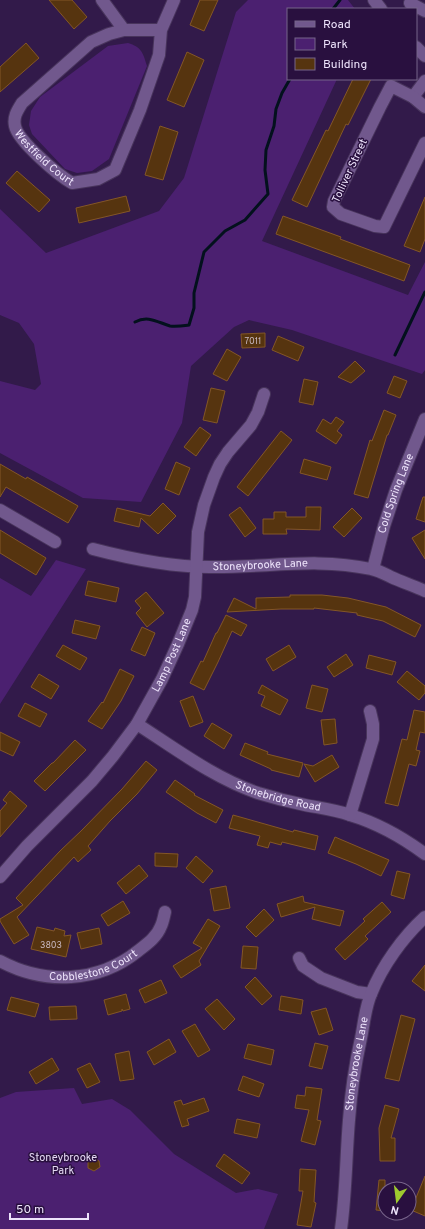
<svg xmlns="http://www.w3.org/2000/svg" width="425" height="1229" font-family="Overpass,sans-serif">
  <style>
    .green { fill: #4b2070 }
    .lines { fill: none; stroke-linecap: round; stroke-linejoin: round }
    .stream { stroke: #03111d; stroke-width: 3 }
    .building { fill: #56340f; stroke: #835627 }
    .minor-casing { stroke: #48345c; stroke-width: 14 }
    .minor { stroke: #71588d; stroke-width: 12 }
    .labels { text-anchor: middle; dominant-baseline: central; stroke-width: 3; stroke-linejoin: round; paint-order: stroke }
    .number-label { font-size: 9px; fill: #c7b7c0 }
    .street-label { font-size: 11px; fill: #ede3fb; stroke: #29103f }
    .park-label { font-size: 11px; fill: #e5d9f4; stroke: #29103f }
  </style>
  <rect width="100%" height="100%" fill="#321a4a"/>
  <path class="green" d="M248,0H348L355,9H288V79H337L262,241L408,295L425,262V370L422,374L292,330L249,320L234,327L191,366L182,423L141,502L83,498L0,453V381L35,390L41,384L34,344L19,323L0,315V209L46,253L159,211L184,178L236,12Z
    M128,43C141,47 143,52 147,66L109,159L92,171L77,173L65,169L32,134L29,125L31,111L40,97L108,46Z
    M56,560L86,569L0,704V578L31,596Z
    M74,1088L82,1104L112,1099L130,1110L174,1154L236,1193L258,1189L278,1194L264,1229H0V1098L16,1092Z"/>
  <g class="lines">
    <path class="stream" d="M333,9L340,0
      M135,322C148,315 157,322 170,326C176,327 182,326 189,325L194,308V293L204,252L225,231L245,220L268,194L265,170L266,150L274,126L276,109L282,93L290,79
      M395,355L425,292"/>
  </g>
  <path class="building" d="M49,0H72L87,17L74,29Z
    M200,0H218L204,31L190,25Z
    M26,43L39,58L0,92V67Z
    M187,52L204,60L184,107L167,100Z
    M353,79H371L348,125L346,124L307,207L292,200L326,130L328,131Z
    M160,126L178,132L163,180L145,175Z
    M17,171L50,200L39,212L6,183Z
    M126,196L130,211L79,223L76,208Z
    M425,197V239L420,252L404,246Z
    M283,216L341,237L340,239L410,265L404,281L276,234Z
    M265,333V347L242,348L241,334Z
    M278,336L304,347L298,361L272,350Z
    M227,349L241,357L227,381L213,374Z
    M355,361L365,371L351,383L338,377Z
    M394,376L407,381L400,398L387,393Z
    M304,379L318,382L313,405L299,402Z
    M211,388L225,391L217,423L203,420Z
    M384,410L396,415L388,435H387L368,498L354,494L370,440L372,441Z
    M336,417L344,422L337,431L342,435L336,444L316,431L323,419L331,424Z
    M200,427L211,435L196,456L184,447Z
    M281,431L292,440L248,496L237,487Z
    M304,459L331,467L327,480L300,473Z
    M176,462L190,468L179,495L165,489Z
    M0,464L26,479L27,477L78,506L68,523L6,487L0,497Z
    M423,497H425V522L416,519Z
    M163,503L176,516L158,534L141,518L139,527L114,521L117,508L150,516Z
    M240,507L256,528L245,537L229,515Z
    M306,507H321L320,530L286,529L287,534H263V519H274V512H286V517H306Z
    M352,508L362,518L344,537L333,527Z
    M0,530L46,558L36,575L0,553Z
    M425,530V559L412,538Z
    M88,581L119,588L116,602L85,595Z
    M146,592L164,613L147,627L136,613L141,608L135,601Z
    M290,595H322L348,598L386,607L421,625L415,637L383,621L357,615V613L314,608V609H281L227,612L234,598L256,609V598L290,597Z
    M226,615L247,625L241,636L232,631L218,662L204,690L190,683L201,661L203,662L216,633H217Z
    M75,620L100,626L96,639L72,633Z
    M142,627L155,633L145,656L131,650Z
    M63,645L87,658L80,670L56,656Z
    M289,645L296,657L273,671L266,659Z
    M346,654L353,665L334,677L327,667Z
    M369,655L396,662L392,675L366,668Z
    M120,669L134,676L121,701L102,729L88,721L102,702L103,703Z
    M407,671L425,686V693L419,700L397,682Z
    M39,674L59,686L51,699L31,687Z
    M262,685L288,700L280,715L261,706L265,696L258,693Z
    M312,685L328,689L322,712L306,708Z
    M193,696L203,722L190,727L180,701Z
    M25,703L47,714L40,727L18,716Z
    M414,710L425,712V733L420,732L416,750L420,751L416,766L409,764L398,806L385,803L402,739L407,740Z
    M335,719L337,743L324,745L321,720Z
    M212,723L232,735L224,749L204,736Z
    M0,732L20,742L13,756L0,750Z
    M75,740L86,750L45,791L34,781L52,763H53Z
    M245,743L268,752L267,754L303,763L299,777L271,770V769L240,755Z
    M332,755L339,767L315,782L304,764L313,766Z
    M146,761L157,770L137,794L110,821L88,846L91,850L78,862L74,857L17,917L29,935L14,944L0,921V919L23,905L16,898L60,851L82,830L122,789Z
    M175,780L195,794L194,795L223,810L216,823L197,813L166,792Z
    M10,791L27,806L0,837V811L7,803L3,800Z
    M233,815L293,832L294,830L318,836L315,850L282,842L281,845L270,842L268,848L257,845L260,836L229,828Z
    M335,837L389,860L381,876L356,864L328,853Z
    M155,853L178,854L177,867L155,866Z
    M196,856L213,871L203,883L186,868Z
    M139,865L148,876L126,894L117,883Z
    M397,871L410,874L404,899L391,895Z
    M226,886L230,908L214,911L210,889Z
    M303,896L304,902L344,911L340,926L312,919L315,907L281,917L277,904Z
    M123,901L130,913L108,926L101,915Z
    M382,902L391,912L365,936L368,939L345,960L335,949L365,921L363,919Z
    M264,909L274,920L256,937L246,927Z
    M208,919L220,926L199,961L201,965L181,978L173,966L202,948L193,943Z
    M37,927L54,931L55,928L65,931L64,936L71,935L66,957L31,949Z
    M99,928L102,944L81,949L77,933Z
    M243,946L258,947L256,969L241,968Z
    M425,965V991L412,981Z
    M255,977L272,996L262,1005L245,987Z
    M161,980L167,993L145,1003L139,990Z
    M126,994L130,1009L123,1011L122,1009V1011L108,1015L104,1000Z
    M281,996L303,1000L301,1014L279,1010Z
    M11,997L39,1004L35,1017L7,1010Z
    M217,999L235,1019L224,1030L205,1009Z
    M76,1006L77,1019L50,1020L49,1007Z
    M326,1008L333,1030L319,1035L311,1012Z
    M401,1015L415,1019L399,1081L385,1078Z
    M195,1024L210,1050L198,1057L182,1031Z
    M169,1039L176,1052L154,1065L147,1052Z
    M315,1043L328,1046L322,1069L309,1066Z
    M248,1044L274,1050L271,1065L244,1058Z
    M129,1051L134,1079L120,1081L115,1054Z
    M52,1058L59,1070L36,1084L29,1072Z
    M90,1063L100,1082L87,1088L77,1069Z
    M243,1076L264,1084L259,1097L238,1090Z
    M306,1087L322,1089L317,1120L321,1121L315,1145L301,1141L309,1110L295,1108L297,1095L305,1096Z
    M204,1098L209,1111L187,1119L189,1125L182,1127L174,1102L181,1100L183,1105Z
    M385,1105L399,1109L391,1138H395V1161H380L379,1128Z
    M237,1119L260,1124L257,1138L234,1133Z
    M224,1154L250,1173L242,1184L216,1166Z
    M94,1158L99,1161L100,1167L94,1171L88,1168V1161Z
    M300,1169L316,1170L314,1202L316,1203L311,1227L297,1225L303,1191H299Z
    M425,1176V1216L411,1210Z
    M379,1180H385V1211L376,1210Z"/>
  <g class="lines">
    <defs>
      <g id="minor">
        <path d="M102,0L124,30"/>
        <path d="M374,0L381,9"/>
        <path d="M410,3L425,11"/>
        <path id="s1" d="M161,30H124L109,34L91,42L22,103C17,111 13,117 15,126C18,141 58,175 72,183L98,179L115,170L140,110L159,55L161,30L174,0"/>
        <path d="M416,47L425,56"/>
        <path d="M413,97L425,81"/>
        <path d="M425,107L413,97L391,86L380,107L334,201L333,207L341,214L375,226L384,227L425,143"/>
        <path d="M0,510L55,542"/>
        <path id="s2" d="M93,549C131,559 170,567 210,567C265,568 316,557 371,569C378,570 385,574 391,577C402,582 414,586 425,591"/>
        <path id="s3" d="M373,569L384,526L396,490L425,419"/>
        <path id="s4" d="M137,724C176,749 214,778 258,793C274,798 290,802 305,805C320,808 336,810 350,815C377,823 402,837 425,854"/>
        <path d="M350,815L373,739V724L370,711"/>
        <path id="s5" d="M0,877L27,846L92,781L113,756L137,724L162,679L178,644L192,610L195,597L198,532L204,505L214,477L220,464L228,452L251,425L258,412L264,394"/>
        <path d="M299,958L303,966L321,978L357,992L371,994"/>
        <path id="s6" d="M0,961C45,985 98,983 138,951C147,944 157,937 161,926C163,922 164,916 165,912"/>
        <path id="s7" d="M341,1229C346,1193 346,1156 349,1120C351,1092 355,1065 361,1038C364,1024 365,1008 371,994C382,966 403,937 425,917"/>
      </g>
    </defs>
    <use href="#minor" class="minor-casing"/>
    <use href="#minor" class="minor"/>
  </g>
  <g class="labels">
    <g class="number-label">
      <text x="253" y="341">7011</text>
      <text x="51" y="945">3803</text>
    </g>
    <g class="street-label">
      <text stroke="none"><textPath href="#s1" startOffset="233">Westfield Court</textPath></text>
      <text transform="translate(350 171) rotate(-65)">Tolliver Street</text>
      <text stroke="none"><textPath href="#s3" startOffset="79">Cold Spring Lane</textPath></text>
      <text stroke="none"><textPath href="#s2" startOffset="169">Stoneybrooke Lane</textPath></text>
      <text stroke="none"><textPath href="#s5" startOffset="283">Lamp Post Lane</textPath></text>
      <text stroke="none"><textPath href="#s4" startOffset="160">Stonebridge Road</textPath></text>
      <text stroke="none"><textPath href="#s6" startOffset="98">Cobblestone Court</textPath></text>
      <text stroke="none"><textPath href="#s7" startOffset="166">Stoneybrooke Lane</textPath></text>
    </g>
    <g class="park-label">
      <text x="63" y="1158">Stoneybrooke<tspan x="63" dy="13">Park</tspan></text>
    </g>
  </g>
  <rect x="287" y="8" width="130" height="72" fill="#29103f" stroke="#77648a"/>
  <rect x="295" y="21" width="20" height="6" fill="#71588d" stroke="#77648a"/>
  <text x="323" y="28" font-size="12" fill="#ede3fb">Road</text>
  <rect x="295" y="38" width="20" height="12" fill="#4b2070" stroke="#77648a"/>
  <text x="323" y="48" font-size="12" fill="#ede3fb">Park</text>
  <rect x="295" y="58" width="20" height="12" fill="#56340f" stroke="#77648a"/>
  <text x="323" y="68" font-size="12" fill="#ede3fb">Building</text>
  <g transform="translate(397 1201) rotate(194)"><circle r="19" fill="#29103f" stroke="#77648a"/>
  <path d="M0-3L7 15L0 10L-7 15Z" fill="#9eca2f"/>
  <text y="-6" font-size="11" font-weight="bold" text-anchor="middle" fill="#ede3fb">N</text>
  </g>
  <path d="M10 1213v6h78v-6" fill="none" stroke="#ede3fb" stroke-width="2"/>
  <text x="16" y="1213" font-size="12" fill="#ede3fb" stroke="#29103f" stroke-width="3" paint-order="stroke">50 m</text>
</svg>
